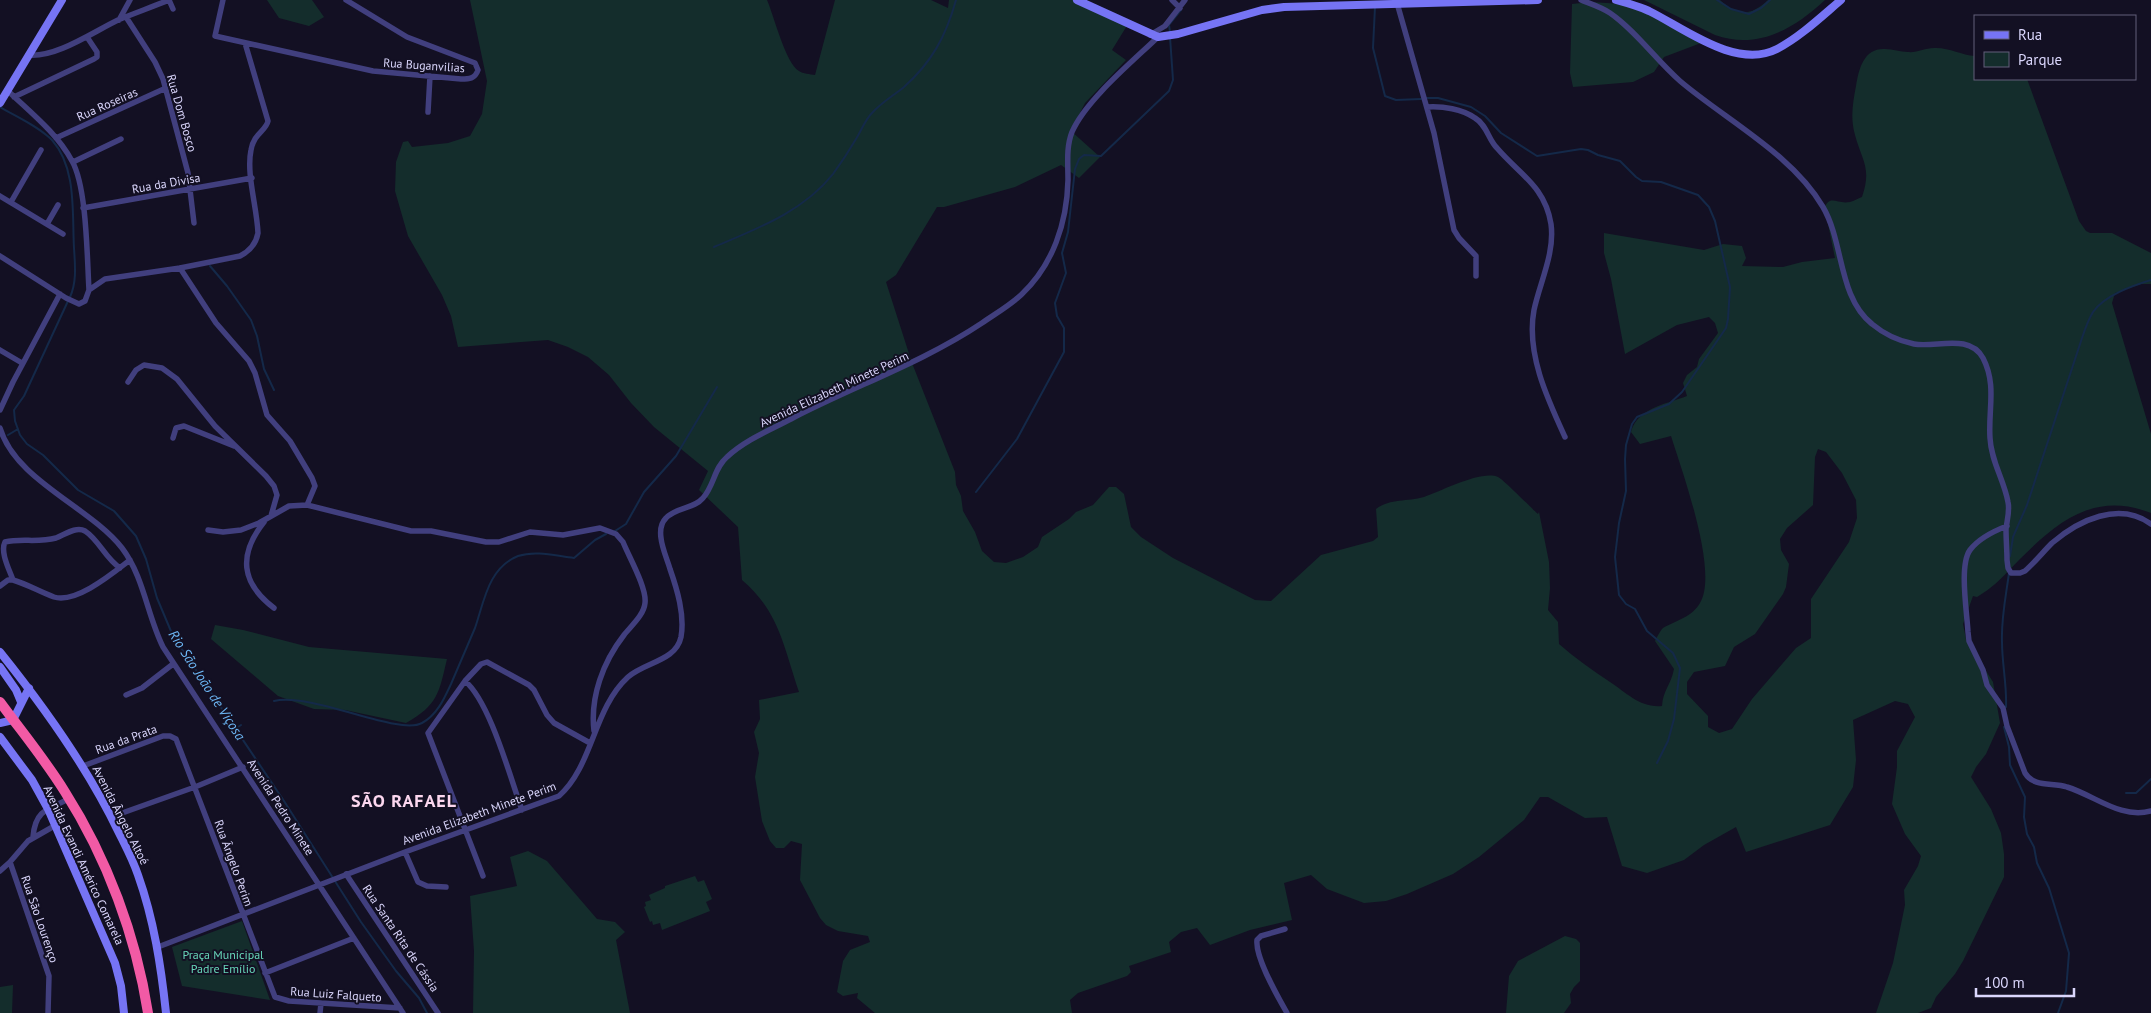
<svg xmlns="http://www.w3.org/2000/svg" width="2151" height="1013" font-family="'PT Sans',sans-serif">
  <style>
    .green { fill: #142d2c; fill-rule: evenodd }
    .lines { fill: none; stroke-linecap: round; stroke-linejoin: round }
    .stream { stroke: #142949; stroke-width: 2 }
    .street { stroke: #413f7e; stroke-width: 5.5 }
    .secondary { stroke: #7674f4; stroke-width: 8 }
    .highway { stroke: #f25aa5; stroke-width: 10 }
    .labels { text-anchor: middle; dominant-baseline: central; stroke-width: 4; stroke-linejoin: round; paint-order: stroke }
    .street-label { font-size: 12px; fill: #dad6fc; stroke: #131023 }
    .park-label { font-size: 12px; fill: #67d6b9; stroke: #131023 }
    .water-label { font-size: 14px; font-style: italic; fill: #6cb6f4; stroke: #131023 }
    .district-label { font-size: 18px; font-weight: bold; letter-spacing: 1px; fill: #fcd7ef; stroke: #131023 }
  </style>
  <rect width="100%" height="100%" fill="#131023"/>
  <path class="green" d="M267,0H312L324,17L309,26L279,18Z
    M470,0H767C774,16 786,64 799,71C803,74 810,74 815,75L835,0H931L948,8L949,0H1081L1128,24L1112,50L1126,60L1085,103L1071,131L1100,157L1079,178L1061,165L1015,187L944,207H937L896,275L886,282L912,363L955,472L956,485L961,496L963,511L975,532L982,551L994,562L1006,563L1023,557L1038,547L1042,537L1069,519L1076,512L1093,505L1109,487H1116L1124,494L1131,527L1141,537L1173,558L1255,600L1271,601L1321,555L1373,541L1378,537L1376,509C1391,498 1407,502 1424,497C1442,491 1481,470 1498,477C1503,479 1531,508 1538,514L1539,512L1549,562L1550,588L1548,610L1558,622L1559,644C1575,658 1592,670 1610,682C1627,693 1640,708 1662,706C1663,690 1671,685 1674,669L1655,641C1657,637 1660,631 1663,628C1677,620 1692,617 1700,603C1719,572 1682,471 1671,436L1640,444L1631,432C1637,408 1667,404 1687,396L1683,383L1687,375L1697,367L1699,359L1718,333L1715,323L1709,317L1677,325L1625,354L1611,279L1604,253V233L1704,250L1723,244L1742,246L1746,258L1742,266L1783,267L1802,262L1835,258L1827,219L1823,212C1829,192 1836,205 1850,202C1854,201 1859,198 1862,197C1872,168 1862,161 1855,135C1850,118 1853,102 1856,86C1859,68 1864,48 1885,49C1893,49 1900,52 1908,52C1917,53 1925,48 1934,48C1948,47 1961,55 1975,56V79H2027L2079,221L2086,231L2090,233H2112L2151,253V284H2141L2115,293L2112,303L2151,434V513C2095,491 2058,521 2020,559C2004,575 1997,585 1977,597L1973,596L1963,624L1966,639L1993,682L2000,723L1986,754L1976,767L1971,777L1991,809L2001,833L2004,854V877L1963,961L1955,974L1936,997L1931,1008L1918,1013H1876L1893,963L1905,905L1904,890L1918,866L1921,856L1905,834L1892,804L1897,767V751L1915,717L1908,704L1895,701L1853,720L1856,760L1853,787L1830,825L1746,852L1736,827L1704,845L1684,860L1647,873L1622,866L1607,817L1585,818L1548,797H1540L1524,820L1479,857L1453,874L1407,894L1386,901L1364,903L1327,889L1311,875L1284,883L1292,920L1250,930L1210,945L1197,928L1181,932L1169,942L1171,952L1129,966L1131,972L1127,976L1078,993L1070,1000L1072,1013H875L857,998L858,993L843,996L837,992L843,961L850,950L870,942L868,936L838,931L826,925L820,918L800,880L802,844L791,841L784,848H776L770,841L762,821L755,777L759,753L754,732L760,719L759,700L799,692C784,648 779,611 742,580L738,527L699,490L708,471L654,427L631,403L609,375L588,357L568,347L548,340L458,347L451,316L442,295L408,236L395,191L396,162L403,142L408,141L412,147L448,143L470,136L482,114L487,81ZM1818,449L1826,452L1842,473L1856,500L1857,518L1849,542L1811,599V638L1796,648L1752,699L1732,729L1719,733L1708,727V716L1687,694V682L1694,672L1725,666L1734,647L1755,634L1783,594L1786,587L1789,564L1781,550L1780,539L1787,528L1813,505L1815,457Z
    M1644,0H1720C1737,16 1750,17 1768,0H1825C1794,29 1758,50 1715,35Z
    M1590,2L1623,4L1639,8L1701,43L1664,57L1654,72L1633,82L1573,87L1570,73L1572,4Z
    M215,625L243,630L309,647L447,659C439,693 438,705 406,723L345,710L314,709L278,696L211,639Z
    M528,851L547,861L597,919L615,922L625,932L616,940L630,1013H473L474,951L470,896L517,886L510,857Z
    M695,876L698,882L704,880L712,899L706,902L710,911L662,930L660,923L653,925L652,921L650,922L644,907L646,906L645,902L651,900L649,895L665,888V886Z
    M242,921L270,1000L182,986L172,947Z
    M1565,936L1576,939L1580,943V981L1574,987L1570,994L1571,1003L1564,1013H1506L1509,976L1518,961Z
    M13,985L12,1013H0V987Z"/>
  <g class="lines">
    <path class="stream" d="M1717,0L1731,9L1749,14L1761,8L1770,0
      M1375,7L1373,48L1385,96L1396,100L1421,99
      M1170,32L1169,25L1181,10
      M1426,98H1438L1471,107L1485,116L1501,133L1537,156L1581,149L1588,150L1598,155L1620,161L1636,177L1642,181L1661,182L1698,195L1709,207L1715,221L1730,287L1728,319L1726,328L1682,392L1669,404L1637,417L1632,424L1626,445L1625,459L1626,491L1619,523L1615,557L1619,595L1626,604L1635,609L1647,631L1673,653L1680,668L1674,719L1668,741L1657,763
      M0,107C17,117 38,126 52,140C77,168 72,214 74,248C75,264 77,282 70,297
      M714,247C756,229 803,212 833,174C841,163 849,151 856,139C861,131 865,120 872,113C882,102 893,96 904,87C932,62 946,36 956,0
      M210,266L227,286L251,320L257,336L264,369L274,390
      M68,301L24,396L14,410L15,421L20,435L27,444L43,455L78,490L114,511L136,536L146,559L157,598L173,636L284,801L361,922L396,971L419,998L427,1013
      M8,435L18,429
      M976,492L1017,439L1064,352V328L1057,316L1055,303L1066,273L1062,253L1068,232L1075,169L1079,159L1084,155L1101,156L1169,91L1173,80L1170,37
      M615,531L626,524L644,492L676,456L717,387
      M2010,556L2013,537L2027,505L2082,338C2085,329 2088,320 2093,312C2105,295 2132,286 2151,280
      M274,701C312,692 398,736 422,723C437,715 444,699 451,684C459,665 467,647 475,628C484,602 488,568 518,556C536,550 556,556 574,558L595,540L606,534
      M2006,707C2007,685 2002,664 2002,642C2001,618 2006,596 2009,573
      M2004,727L2009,747L2010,765L2025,797L2024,817L2027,834L2034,847L2037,863L2049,888L2069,953L2066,991L2058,1013
      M235,729L241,725
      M2126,793H2136L2151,779"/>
    <path class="street" d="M223,0L215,36L373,71L461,79C469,79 475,79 478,70L475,63L407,37L346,0
      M1172,0L1180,8
      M1581,0C1591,4 1601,7 1610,13C1636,31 1656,60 1680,81C1726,120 1792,154 1823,207C1844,243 1838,297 1872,324C1884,334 1899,341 1914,344C1936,348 1969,333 1983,358C1997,385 1988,410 1990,438C1991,461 2004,480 2008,502C2010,511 2007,520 2006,529C2006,540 2007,550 2007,560L2008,568L2011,573H2020L2025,571C2035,562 2043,552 2052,543C2079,520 2119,501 2151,524
      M1397,3L1434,133L1454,230L1459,238L1476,256V276
      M126,17L155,62L163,79L188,173L194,223
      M119,20L130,0
      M1150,35L1165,26L1185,0
      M28,55C56,58 93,32 118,20C135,13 152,7 169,0L173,9
      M7,90C30,112 57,133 72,161C87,187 87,258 89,290
      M14,97L94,59L97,57V52L87,37
      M1427,107C1443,106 1462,109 1475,118C1487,125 1488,139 1497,148C1519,174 1545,186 1551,224C1555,253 1540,282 1534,310C1526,353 1547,398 1565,437
      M428,112L430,76
      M56,138L166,88
      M73,162L121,139
      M0,196L63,234
      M11,202L41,150
      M83,208L252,178
      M47,224L58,205
      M0,256L66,298L79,304L85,301L89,290L105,279L180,268L240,256C250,251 256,244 258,233C257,207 246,174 251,150C254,133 266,131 268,121L245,43
      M180,268L216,323L249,361L255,373L267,415L290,441L312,478L315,486L307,505
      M0,350L22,363
      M128,382L136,370L144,365L162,368L177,379L215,426L266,476L274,486L277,495L271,516
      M0,410L13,382L60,294
      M0,428C15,480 90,507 122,548C144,577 147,615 163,647L403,1013
      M173,438L176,428L184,426L234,446
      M264,522C238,555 241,583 274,608
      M2007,526C1994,531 1979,538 1970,550C1959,565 1967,612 1968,632L1969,641L1983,670L1987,685L2003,708L2007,726L2025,773C2034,788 2053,782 2067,787C2096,796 2120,819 2151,811
      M208,530L223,532L241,530L259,523L289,506L307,505L411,531H431L486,542H499L530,532L563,535L600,528L616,534L623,542C629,557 647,588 645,603C644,615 631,626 624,635C603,662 590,697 594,731
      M13,580C9,569 0,552 5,542C21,538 38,543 56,538C64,535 76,526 85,531C99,540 105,558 120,568
      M0,586L8,580H13C27,584 40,592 54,597C76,604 113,573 130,560
      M465,681C490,702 510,777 522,810
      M126,695L142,688L173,664
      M83,766L163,736H170L176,739L275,997L289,1001L400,1008
      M111,817L195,787L243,767
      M33,837C35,811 47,809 69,799
      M405,852L418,882L427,886L446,887
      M10,862L49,976L48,1013
      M0,871L10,862L28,841L56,825
      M346,874L438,1013
      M483,876L428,733L465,681L481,664L487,662L529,685L534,690L547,715L554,723L590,743
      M1285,929L1261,936L1257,940C1255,958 1278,997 1287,1013
      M158,947L405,852L559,796C593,766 593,709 628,677C645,662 676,661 681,637C685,615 677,589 670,569C667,559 662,548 661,538C660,531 661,523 666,518C676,507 694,509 703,498C714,486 714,468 727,457C745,440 770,430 791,419C854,386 922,363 982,323C995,314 1009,306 1021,295C1053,265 1067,223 1068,180C1068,164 1066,147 1072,132C1086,100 1132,62 1158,37
      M265,973L354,938
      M320,1013L321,1003"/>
    <path class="secondary" d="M1077,0L1158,37L1178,34L1262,10L1284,7L1538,0
      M1616,0C1627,3 1638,6 1649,11C1684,28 1736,70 1777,49C1800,37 1821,17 1841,0
      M0,103L62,0
      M0,652C45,708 88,768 119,833C126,847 133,860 138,875C154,920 161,966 166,1013
      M0,667L16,690L21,702
      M0,723L13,720L29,688
      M0,737L32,780L48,809L115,963L121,986L124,1013"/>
    <path class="highway" d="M0,702C22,732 46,761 65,792C107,858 136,936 148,1013"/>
  </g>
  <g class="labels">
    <g class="street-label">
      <text transform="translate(424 65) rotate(4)">Rua Buganvilias</text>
      <text transform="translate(107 104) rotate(-24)">Rua Roseiras</text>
      <text transform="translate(182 113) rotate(74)">Rua Dom Bosco</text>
      <text transform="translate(166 183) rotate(-10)">Rua da Divisa</text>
      <text transform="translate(834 389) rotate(-25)">Avenida Elizabeth Minete Perim</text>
      <text transform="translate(126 739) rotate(-20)">Rua da Prata</text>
      <text transform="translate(281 807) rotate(57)">Avenida Pedro Minete</text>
      <text transform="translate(479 813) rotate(-20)">Avenida Elizabeth Minete Perim</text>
      <text transform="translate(121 815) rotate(63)">Avenida Ângelo Altoé</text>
      <text transform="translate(234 863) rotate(70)">Rua Ângelo Perim</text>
      <text transform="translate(84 865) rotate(65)">Avenida Evandi Américo Comarela</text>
      <text transform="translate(40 919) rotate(71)">Rua São Lourenço</text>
      <text transform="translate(401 938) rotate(56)">Rua Santa Rita de Cássia</text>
      <text transform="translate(336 994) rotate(4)">Rua Luiz Falqueto</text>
    </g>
    <g class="park-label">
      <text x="223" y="954">Praça Municipal<tspan x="223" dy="14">Padre Emílio</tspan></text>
    </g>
    <g class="water-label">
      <text transform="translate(207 685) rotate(57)">Rio São João de Viçosa</text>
    </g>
    <g class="district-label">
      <text x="404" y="800">SÃO RAFAEL</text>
    </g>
  </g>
  <rect x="1974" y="15" width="162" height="65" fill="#131023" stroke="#635f7a"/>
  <rect x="1984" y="31" width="25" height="8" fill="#7674f4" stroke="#635f7a"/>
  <text x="2018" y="40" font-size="15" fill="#dad6fc">Rua</text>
  <rect x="1984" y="52" width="25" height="15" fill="#142d2c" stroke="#635f7a"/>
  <text x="2018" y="65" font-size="15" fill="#dad6fc">Parque</text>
  <path d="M1976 988v8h98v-8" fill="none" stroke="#dad6fc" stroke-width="2.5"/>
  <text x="1984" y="988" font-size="15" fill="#dad6fc" stroke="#131023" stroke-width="4" paint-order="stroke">100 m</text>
</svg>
